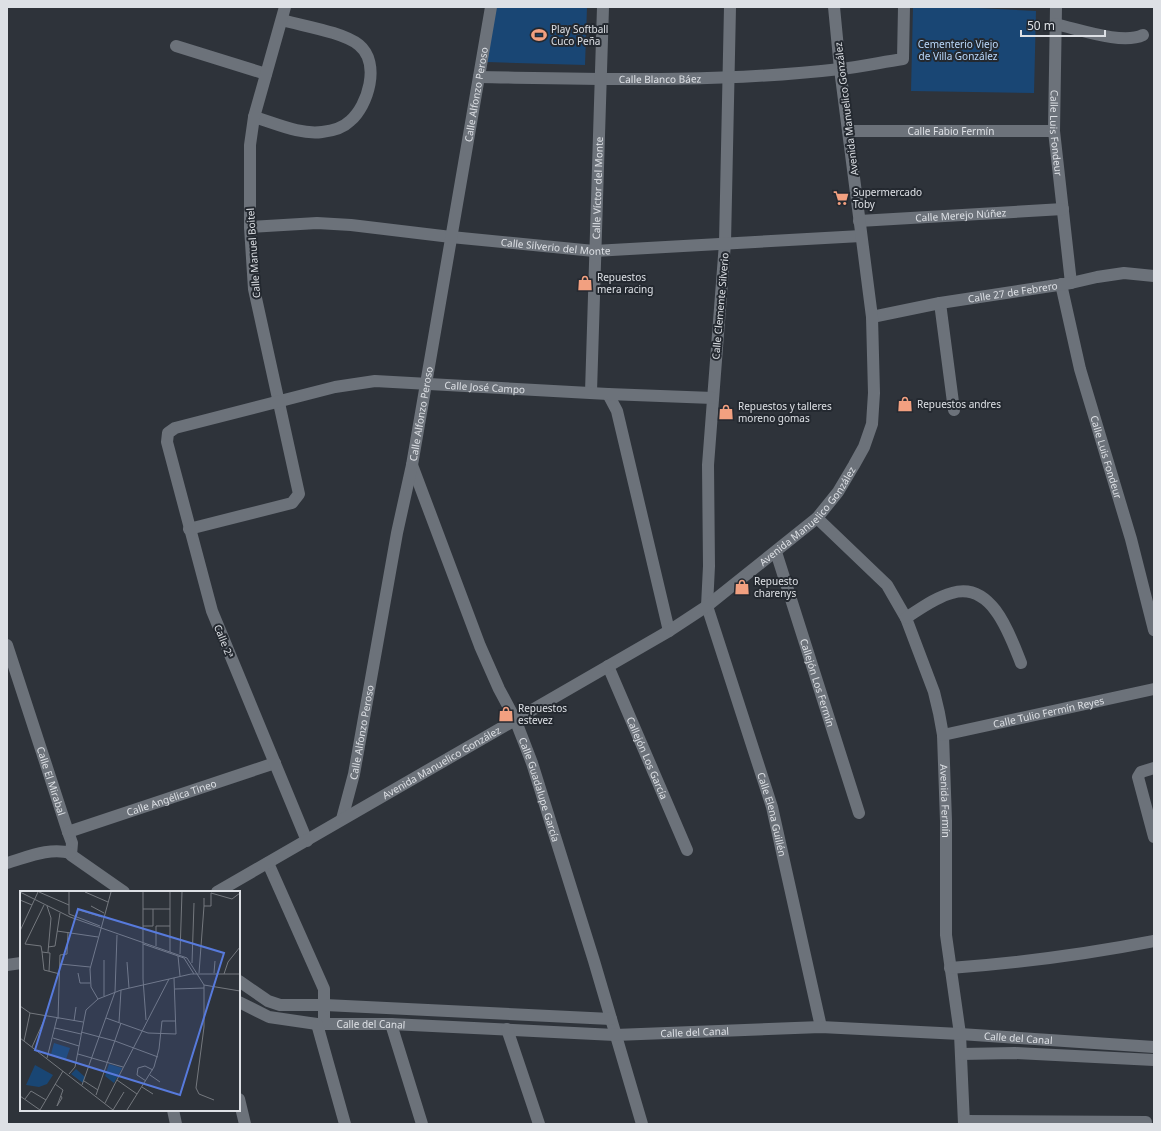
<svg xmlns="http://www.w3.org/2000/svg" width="1161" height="1131" font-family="'Noto Sans',sans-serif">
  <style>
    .green { fill: #194674 }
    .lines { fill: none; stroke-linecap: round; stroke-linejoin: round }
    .minor { stroke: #6c727a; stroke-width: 12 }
    .labels { text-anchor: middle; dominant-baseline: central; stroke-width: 4; stroke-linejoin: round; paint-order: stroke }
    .poi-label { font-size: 10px; fill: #dde0e5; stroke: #242930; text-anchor: start }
    .park-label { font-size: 10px; fill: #bad8fb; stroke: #242930 }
    .street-label { font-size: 10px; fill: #dde0e5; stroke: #242930 }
    .inset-road { fill: none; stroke: #74787e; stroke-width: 1 }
    .view { fill: #577adc; fill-opacity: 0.15; stroke: #577adc; stroke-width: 2 }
    .inset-edge { fill: none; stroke: #dde0e5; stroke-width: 2 }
  </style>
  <rect width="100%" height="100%" fill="#2e333a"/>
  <path class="green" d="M496,7H587L585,65L487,62Z
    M913,7H958L1036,11L1034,93L911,91Z"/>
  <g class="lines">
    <g class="minor">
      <path id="s1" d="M730,7L725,243L708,465L709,566L707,606L772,807L821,1027"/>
      <path id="s2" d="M1056,7L1054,131L1071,283"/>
      <path d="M1055,24C1079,29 1122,45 1143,35"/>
      <path d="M176,46L266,74"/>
      <path id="s3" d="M479,77C599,79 720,83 840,69C861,67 882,62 903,59L904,7"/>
      <path d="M254,117C275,123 300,135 322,132C331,131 343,128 350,121C368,106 381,63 359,45C343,32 303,26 282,20"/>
      <path id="s4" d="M848,131H1054"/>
      <path id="s5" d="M859,221L1063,209"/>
      <path id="s6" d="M250,227L317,223L351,225L451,237L594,251L861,236"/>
      <path id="s7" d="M1061,284L1080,369L1131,539L1154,630"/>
      <path d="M940,303L954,410"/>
      <path id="s8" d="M872,317L940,303L1071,283L1097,277L1124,273L1154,276"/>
      <path id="s9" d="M591,392L603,7"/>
      <path d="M608,394L617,411L669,631"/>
      <path id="s10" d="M412,465L480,646L499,689L515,719L532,763L594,961L642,1124"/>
      <path id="s11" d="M817,518L887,585L906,618L934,692L939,713L943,735L946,821V935L960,1034L964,1124"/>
      <path d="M189,529L292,503L299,494L254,289L250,227V145L254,117L285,7"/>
      <path id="s12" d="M776,552L859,813"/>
      <path d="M906,618C920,609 936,597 952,593C992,581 1010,635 1021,663"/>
      <path id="s13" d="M7,645L68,832L72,843L71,855L124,892"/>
      <path id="s14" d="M608,666L687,850"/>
      <path id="s15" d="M943,735L1154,689"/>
      <path d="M1154,768L1141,772L1138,777L1154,837"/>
      <path id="s16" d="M342,819L354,774L397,533L412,465L491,7"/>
      <path id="s17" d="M68,832L275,763"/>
      <path id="s18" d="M307,841L212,611L167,442L168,433L175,428L335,387L375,381L608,394L713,398"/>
      <path d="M7,863C28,857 49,847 71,853"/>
      <path d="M268,863L324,989V1024"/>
      <path id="s19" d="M217,892L669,631L707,606L817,518L838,492L854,465L864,447L872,424L874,393L872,317L840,69L834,7"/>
      <path d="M7,965L21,963"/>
      <path d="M950,968C1019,963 1087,954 1154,941"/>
      <path d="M239,981L268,1001L280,1005H325L611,1019"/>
      <path id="s20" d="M239,1002L269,1017L317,1024H391L615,1035L821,1027L960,1034L1154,1047"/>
      <path d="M317,1024L345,1124"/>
      <path d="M391,1024L422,1124"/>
      <path d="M507,1029L539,1124"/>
      <path d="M961,1054L1015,1053L1154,1060"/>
      <path d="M239,1099L245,1124"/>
      <path d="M173,1110L176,1124"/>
      <path d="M964,1121L1146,1122"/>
    </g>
  </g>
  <defs>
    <symbol id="stadium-bare" viewBox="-9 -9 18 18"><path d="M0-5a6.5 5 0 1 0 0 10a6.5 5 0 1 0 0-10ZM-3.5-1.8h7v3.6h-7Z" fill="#f2a080" stroke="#242930" stroke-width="2.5" paint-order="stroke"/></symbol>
    <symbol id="supermarket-bare" viewBox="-9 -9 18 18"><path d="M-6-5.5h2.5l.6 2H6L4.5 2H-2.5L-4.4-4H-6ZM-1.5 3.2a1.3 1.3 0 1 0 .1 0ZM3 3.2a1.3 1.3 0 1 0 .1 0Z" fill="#f2a080" stroke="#242930" stroke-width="2.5" paint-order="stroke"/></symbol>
    <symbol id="shop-bare" viewBox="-9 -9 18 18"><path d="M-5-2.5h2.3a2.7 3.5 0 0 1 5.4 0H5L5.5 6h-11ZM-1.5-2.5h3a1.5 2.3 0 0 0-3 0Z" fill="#f2a080" stroke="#242930" stroke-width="2.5" paint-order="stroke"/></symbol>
  </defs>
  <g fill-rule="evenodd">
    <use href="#stadium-bare" x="528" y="24" width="22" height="22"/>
    <use href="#supermarket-bare" x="830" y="187" width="22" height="22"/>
    <use href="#shop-bare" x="574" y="272" width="22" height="22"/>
    <use href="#shop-bare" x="894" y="393" width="22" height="22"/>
    <use href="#shop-bare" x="715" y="401" width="22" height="22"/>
    <use href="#shop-bare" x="731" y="576" width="22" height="22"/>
    <use href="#shop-bare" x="495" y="703" width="22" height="22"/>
  </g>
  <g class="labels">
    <g class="poi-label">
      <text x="551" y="29">Play Softball<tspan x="551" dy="12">Cuco Peña</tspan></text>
      <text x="853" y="192">Supermercado<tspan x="853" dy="12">Toby</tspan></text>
      <text x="597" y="277">Repuestos<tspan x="597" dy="12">mera racing</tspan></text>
      <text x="917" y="404">Repuestos andres</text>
      <text x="738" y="406">Repuestos y talleres<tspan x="738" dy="12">moreno gomas</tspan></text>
      <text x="754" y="581">Repuesto<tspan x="754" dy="12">charenys</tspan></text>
      <text x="518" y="708">Repuestos<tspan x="518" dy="12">estevez</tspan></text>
    </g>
    <g class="park-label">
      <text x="958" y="44">Cementerio Viejo<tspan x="958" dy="12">de Villa González</tspan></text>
    </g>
    <g class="street-label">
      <text stroke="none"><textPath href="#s3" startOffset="181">Calle Blanco Báez</textPath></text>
      <text stroke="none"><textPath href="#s16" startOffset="737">Calle Alfonzo Peroso</textPath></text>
      <text transform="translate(846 109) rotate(-97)">Avenida Manuelico González</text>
      <text stroke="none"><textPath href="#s4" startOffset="103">Calle Fabio Fermín</textPath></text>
      <text stroke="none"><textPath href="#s2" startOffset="126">Calle Luis Fondeur</textPath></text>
      <text stroke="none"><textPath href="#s9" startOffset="204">Calle Víctor del Monte</textPath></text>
      <text stroke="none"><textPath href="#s5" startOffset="102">Calle Merejo Núñez</textPath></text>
      <text stroke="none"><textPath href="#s6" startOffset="307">Calle Silverio del Monte</textPath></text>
      <text transform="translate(253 253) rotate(-94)">Calle Manuel Boitel</text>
      <text stroke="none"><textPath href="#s8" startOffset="143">Calle 27 de Febrero</textPath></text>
      <text transform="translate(720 306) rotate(-85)">Calle Clemente Silverio</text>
      <text stroke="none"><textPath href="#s18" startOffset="757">Calle José Campo</textPath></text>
      <text stroke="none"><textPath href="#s16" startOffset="413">Calle Alfonzo Peroso</textPath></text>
      <text stroke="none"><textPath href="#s7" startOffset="179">Calle Luis Fondeur</textPath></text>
      <text stroke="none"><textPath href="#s19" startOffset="703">Avenida Manuelico González</textPath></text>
      <text transform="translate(224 641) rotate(68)">Calle 2ª</text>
      <text stroke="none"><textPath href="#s12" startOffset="137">Callejón Los Fermín</textPath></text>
      <text stroke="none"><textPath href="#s15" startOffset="108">Calle Tulio Fermín Reyes</textPath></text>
      <text stroke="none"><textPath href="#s16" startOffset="89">Calle Alfonzo Peroso</textPath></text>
      <text stroke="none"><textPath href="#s14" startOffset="100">Callejón Los García</textPath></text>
      <text stroke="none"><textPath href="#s19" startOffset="259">Avenida Manuelico González</textPath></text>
      <text stroke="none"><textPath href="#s13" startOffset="143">Calle El Mirabal</textPath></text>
      <text stroke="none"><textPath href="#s10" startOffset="349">Calle Guadalupe García</textPath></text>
      <text stroke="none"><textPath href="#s17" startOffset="109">Calle Angélica Tineo</textPath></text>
      <text stroke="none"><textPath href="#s11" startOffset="324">Avenida Fermín</textPath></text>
      <text stroke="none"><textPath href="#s1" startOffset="818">Calle Elena Guillén</textPath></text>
      <text stroke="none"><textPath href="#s20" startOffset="136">Calle del Canal</textPath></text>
      <text stroke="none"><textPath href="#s20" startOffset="460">Calle del Canal</textPath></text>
      <text stroke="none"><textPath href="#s20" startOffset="784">Calle del Canal</textPath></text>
    </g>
  </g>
  <g transform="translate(20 891)">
    <rect width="220" height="220" fill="#2e333a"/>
    <path d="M34,152L50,157L46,168L31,163ZM89,173L102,177L94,192L85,185ZM15,174L33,184L27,193L19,196L6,194ZM56,178L65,186L63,192L51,183Z" fill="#194674"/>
    <path class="inset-road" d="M0,1L50,26L167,67L184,94V136L176,197L179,203L194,209M19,1L49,14M49,1V23L80,35M65,1L88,11M123,1V88L126,129M150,1V61M191,2L212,8L220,2M184,7V15H191V2M0,9L12,14M24,14L5,53L21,55L22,61L30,62L29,80M27,15L31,27L28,61M71,15L84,22M123,18H133V35H123M133,18H150M59,19L82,26M136,35V55M136,35H150M0,40L18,1M37,40L78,46M123,53L164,67L174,83M28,56L35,55L40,22M22,61L24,79L40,83M160,63L162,1M0,65V103M158,65L160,85M84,69V105M107,71L109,97M172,72L174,12M40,73L70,76M58,82L60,92H70M179,82L184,15M194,82L195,70M204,83L208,71L220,56M184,94L220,100M155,98L184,97M78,108L71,96L70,78L91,1M0,115L10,122L63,131M86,127L128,142L156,143L154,87M38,128L40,64L47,63L48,41M54,130L56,116M99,131L101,99M35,137L61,143M61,141L95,150L138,166M0,147L93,219M33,147L59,155M4,150L10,122M12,156L26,125M58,163L103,176M27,167L37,127M49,183L55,176L66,119L78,108L101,99L171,83H220M130,184L140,191M97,189L117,203M64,190L78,199M126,190L117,184L118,177L125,175L133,179M35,193L43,199L37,215L42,207L41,205M62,194L95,101L97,44M122,196L133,203M76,204L101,132M0,205L20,219M5,208L11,200L26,209M85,212L149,88M20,219L43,180M93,219L104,201M107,219L134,176L139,158L142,130H156"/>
    <path class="view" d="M58,18L204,62L160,204L15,159Z"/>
    <rect width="220" height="220" class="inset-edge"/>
  </g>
  <rect width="1161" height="1131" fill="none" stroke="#dde0e5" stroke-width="16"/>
  <path d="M1021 30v6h84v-6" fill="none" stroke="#dde0e5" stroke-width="2"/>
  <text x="1027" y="30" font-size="12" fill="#dde0e5" stroke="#242930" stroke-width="3" paint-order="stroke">50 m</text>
</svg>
